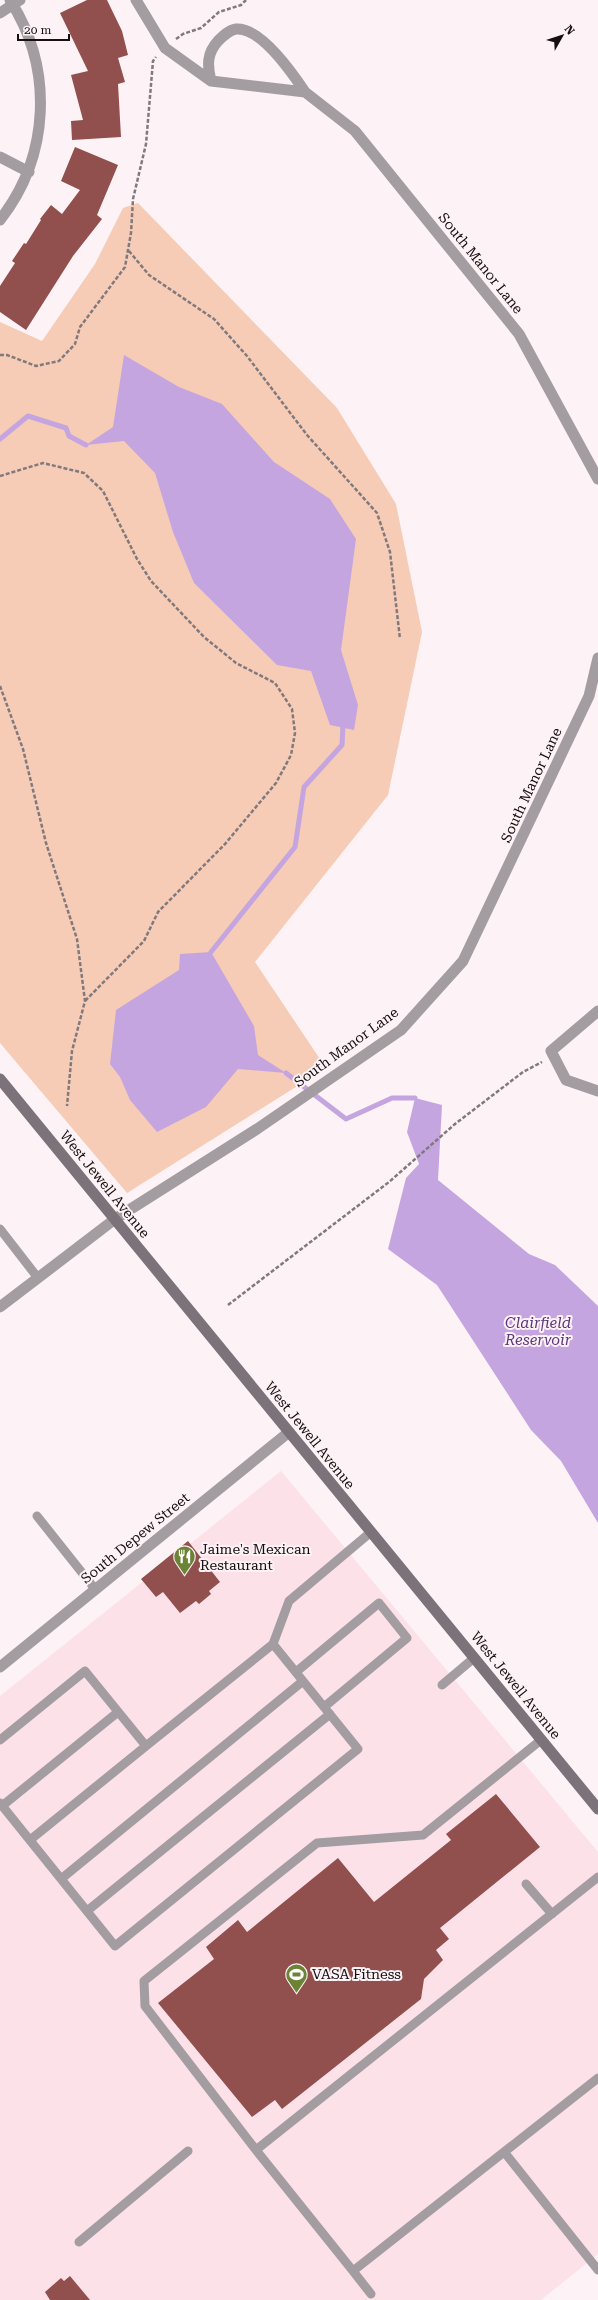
<svg xmlns="http://www.w3.org/2000/svg" width="598" height="2300" font-family="'Roboto Serif',serif">
  <style>
    .built { fill: #fce1e9 }
    .green { fill: #f6ccb6 }
    .water { fill: #c4a5e0 }
    .lines { fill: none; stroke-linecap: round; stroke-linejoin: round }
    .stream { stroke: #c4a5e0; stroke-width: 5 }
    .building { fill: #914f4d }
    .path { stroke: #81797c; stroke-width: 2.5; stroke-dasharray: 4 2; stroke-linecap: butt }
    .service { stroke: #a39da1; stroke-width: 9 }
    .minor { stroke: #a39da1; stroke-width: 11 }
    .secondary { stroke: #7b7379; stroke-width: 11 }
    .labels { text-anchor: middle; dominant-baseline: central; stroke-width: 4; stroke-linejoin: round; paint-order: stroke }
    .street-label { font-size: 14px; fill: #150f11; stroke: #fdf2f5 }
    .poi-label { font-size: 14px; fill: #150f11; stroke: #fdf2f5; text-anchor: start }
    .water-label { font-size: 15px; font-style: italic; fill: #5e367d; stroke: #fdf2f5 }
  </style>
  <rect width="100%" height="100%" fill="#fdf2f5"/>
  <path class="built" d="M281,1471L598,1852V2254L541,2300H0V1696Z"/>
  <path class="green" d="M138,203L337,408L396,504L422,632L388,795L255,962L326,1068L127,1193L0,1043V322L42,341L95,264L123,208Z"/>
  <path class="water" d="M124,355L179,387L222,404L274,462L330,499L356,539L341,650L358,705L354,730L330,725L311,671L277,665L194,583L173,532L155,473L124,441L86,445L113,427Z
    M211,952L254,1026L258,1055L286,1073L238,1069L206,1107L157,1132L130,1100L120,1077L110,1064L116,1010L179,970L180,954Z
    M415,1098L442,1105L438,1180L529,1254L555,1265L598,1306V1523L561,1461L531,1430L437,1285L388,1249L406,1178L419,1164L407,1132Z"/>
  <g class="lines">
    <path class="stream" d="M0,439L28,416L66,428L69,436L86,445
      M211,952L295,847L304,787L342,745L343,726
      M286,1073L346,1119L392,1098H415"/>
  </g>
  <path class="building" d="M87,0H107L122,31L128,55L118,58L125,82L118,84L121,137L72,140L71,121L83,120L71,75L88,71L60,13Z
    M75,147L118,165L97,215L102,219L73,256L26,330L0,312V286L15,263L12,261L24,243L26,244L41,220L40,219L51,205L62,214L80,190L61,181Z
    M188,1541L220,1582L209,1591L211,1594L199,1604L196,1601L180,1613L163,1592L156,1597L141,1579Z
    M496,1794L540,1847L440,1928L449,1939L436,1950L443,1960L424,1979L421,1999L282,2109L275,2100L252,2117L158,2003L214,1959L206,1947L238,1920L247,1932L338,1858L374,1902L451,1840L446,1834Z
    M70,2276L90,2300H50L45,2292L61,2278L64,2281Z"/>
  <g class="lines">
    <path class="path" d="M176,39L183,34L201,28L219,12L241,5L246,0
      M129,251L149,275L214,319L247,356L307,435L377,513L390,552L400,639
      M0,355H7L36,366L59,361L75,344L80,327L125,267L131,233L133,199L146,144L153,61L156,57
      M0,476L43,463L84,473L103,491L137,559L151,581L204,637L236,663L275,683L292,709L295,733L291,755L276,783L225,844L158,912L144,941L85,1001
      M0,686L23,749L46,843L77,939L85,1001L72,1051L67,1106
      M228,1305L389,1182L455,1124L523,1072L542,1062"/>
    <path class="service" d="M0,1229L38,1278
      M37,1516L95,1589
      M296,1672L379,1603L407,1638L324,1707
      M442,1685L474,1658
      M0,1740L85,1671L146,1746L273,1644L289,1601L371,1532
      M0,1803L115,1946L358,1749L273,1644
      M2,1806L118,1712
      M30,1840L146,1746
      M61,1879L303,1681
      M526,1884L552,1914
      M87,1911L330,1714
      M256,2150L145,2006L144,1981L317,1843L423,1835L541,1740
      M505,2153L598,2270
      M79,2242L188,2151
      M353,2271L256,2150L598,1877
      M371,2294L353,2271L598,2078"/>
    <path class="minor" d="M136,0L165,48L211,81L305,92L355,131L519,334L598,479
      M0,13L20,0
      M211,81C207,65 207,53 218,41C223,36 229,30 236,29C261,27 293,74 305,92
      M0,157L29,172
      M0,220C50,156 54,69 10,0
      M598,1011L551,1051L566,1080L598,1091
      M0,1307L115,1219L257,1129L401,1030L463,961L589,696L598,658
      M0,1667L289,1432"/>
    <path class="secondary" d="M0,1079L598,1809"/>
  </g>
  <defs>
    <symbol id="restaurant-pin" viewBox="-11 -11 22 30"><path d="M0 17L-7.5 6A9.5 9.5 0 1 1 7.5 6Z" fill="#6b8335" stroke="#fdf2f5"/><path d="M-5-6h1v4h1v-4h1v4h1v-4h1v5L-1.5 .5V6h-2V.5L-5-1ZM5-6V6H3V1.5H1.5Q1.5-4 5-6Z" fill="#fff"/></symbol>
    <symbol id="stadium-pin" viewBox="-11 -11 22 30"><path d="M0 17L-7.5 6A9.5 9.5 0 1 1 7.5 6Z" fill="#6b8335" stroke="#fdf2f5"/><path d="M0-5a6.5 5 0 1 0 0 10a6.5 5 0 1 0 0-10ZM-3.5-1.8h7v3.6h-7Z" fill="#fff"/></symbol>
  </defs>
  <g fill-rule="evenodd">
    <use href="#restaurant-pin" x="172" y="1544" width="25" height="34"/>
    <use href="#stadium-pin" x="284" y="1962" width="25" height="34"/>
  </g>
  <g class="labels">
    <g class="street-label">
      <text transform="translate(481 263) rotate(51)">South Manor Lane</text>
      <text transform="translate(531 785) rotate(-65)">South Manor Lane</text>
      <text transform="translate(346 1047) rotate(-36)">South Manor Lane</text>
      <text transform="translate(105 1184) rotate(51)">West Jewell Avenue</text>
      <text transform="translate(310 1435) rotate(51)">West Jewell Avenue</text>
      <text transform="translate(135 1538) rotate(-39)">South Depew Street</text>
      <text transform="translate(516 1685) rotate(51)">West Jewell Avenue</text>
    </g>
    <g class="poi-label">
      <text x="200" y="1549">Jaime's Mexican<tspan x="200" dy="16">Restaurant</tspan></text>
      <text x="312" y="1974">VASA Fitness</text>
    </g>
    <g class="water-label">
      <text x="538" y="1323">Clairfield<tspan x="538" dy="17">Reservoir</tspan></text>
    </g>
  </g>
  <g transform="translate(562 36) rotate(51)" stroke="#fdf2f5" stroke-width="3" paint-order="stroke">
  <path d="M0-3L7 15L0 10L-7 15Z" fill="#150f11"/>
  <text y="-6" font-size="11" font-weight="bold" text-anchor="middle" fill="#150f11">N</text>
  </g>
  <path d="M18 34v6h51v-6" fill="none" stroke="#150f11" stroke-width="2"/>
  <text x="24" y="34" font-size="12" fill="#150f11" stroke="#fdf2f5" stroke-width="3" paint-order="stroke">20 m</text>
</svg>
